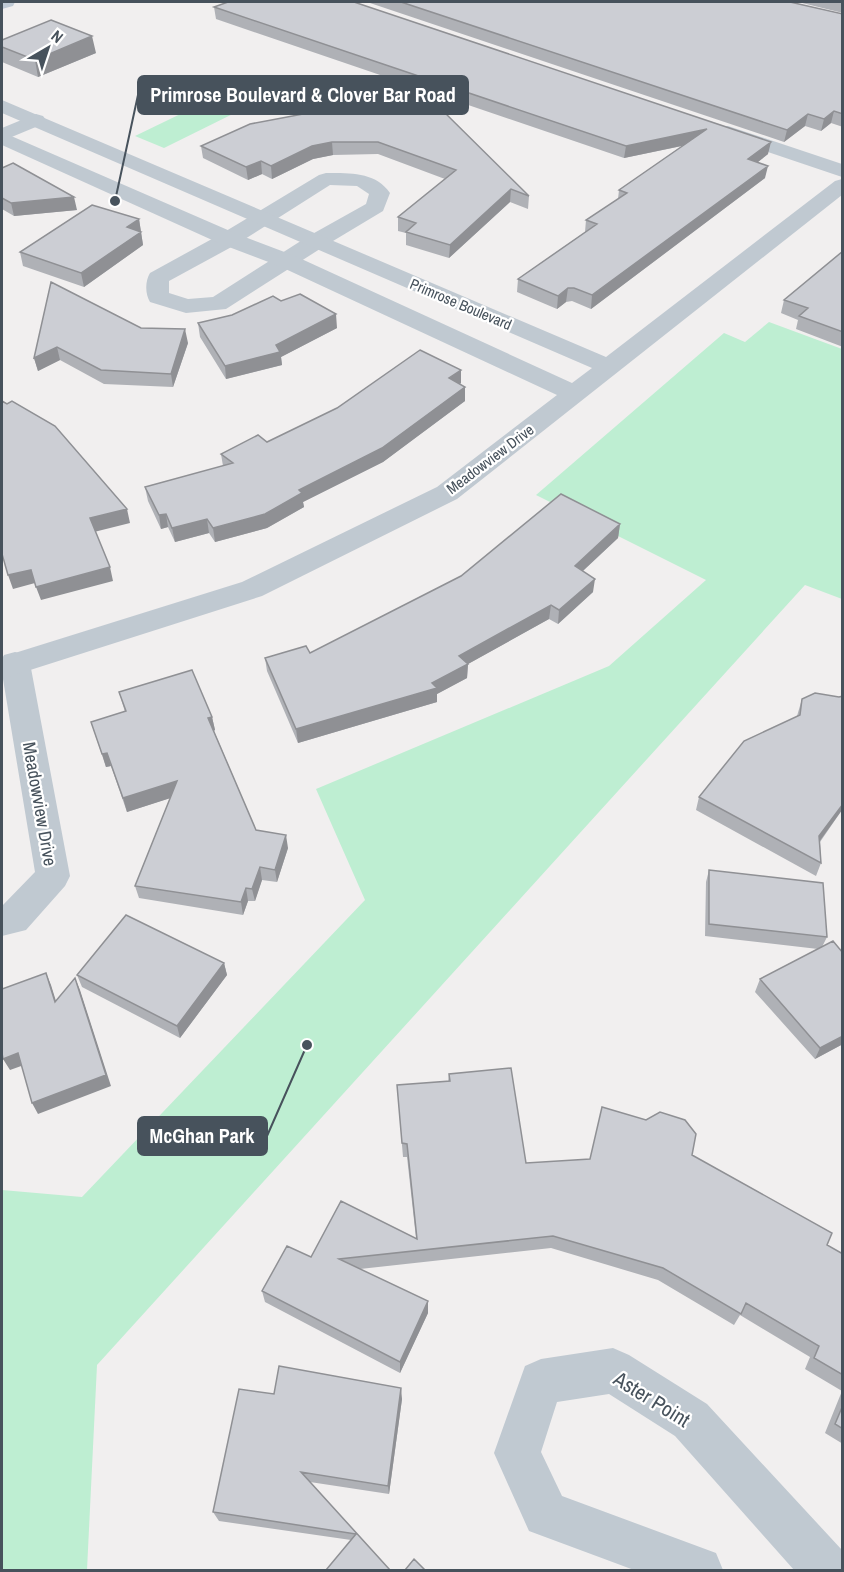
<svg xmlns="http://www.w3.org/2000/svg" width="844" height="1572" font-family="'Archivo Narrow',sans-serif">
  <style>
    .green { fill: #beeed2 }
    .lines { fill: none; stroke-linecap: round; stroke-linejoin: round }
    .minor { fill: #c0c9d1; fill-rule: evenodd }
    .tertiary { fill: #c0c9d1; fill-rule: evenodd }
    .secondary { fill: #c0cad5; fill-rule: evenodd }
    .wall { fill: #afb1b6 }
    .shaded-wall { fill: #8f9094 }
    .building { fill: #ccced4; stroke: #8f9094; stroke-width: 1.5 }
    .labels { text-anchor: middle; dominant-baseline: central; stroke-width: 4.5; stroke-linejoin: round; paint-order: stroke }
    .far-street-label { font-size: 15px; fill: #47525c; stroke: #fff }
    .street-label { font-size: 18px; fill: #47525c; stroke: #fff }
    .near-street-label { font-size: 21px; fill: #47525c; stroke: #fff }
    .leader { fill: none; stroke: #47525c; stroke-width: 2 }
    .callout-dot { fill: #47525c; stroke: #fff; stroke-width: 2 }
    .callout { fill: #47525c; stroke: #47525c; stroke-width: 2 }
    .callout-label { font-size: 20px; text-anchor: middle; font-weight: bold; fill: #fff }
  </style>
  <rect width="100%" height="100%" fill="#f1efef"/>
  <path class="green" d="M230,90L259,101L164,148L135,136Z
    M769,322L842,349V599L805,585L97,1365L87,1570H2V1190L82,1197L365,900L316,789L609,666L706,580L536,495L724,333L745,342Z"/>
  <g class="lines">
    <path class="minor" d="M36,114L43,116L46,120L43,124L2,141V128Z
      M728,126L842,164V177L721,136L718,132L721,128Z
      M326,173C350,173 376,172 390,193L383,211L323,247L226,309L186,313L150,302C145,294 145,281 150,273L221,234L319,175ZM330,185L357,186L369,194L366,204L307,237L213,297L188,299L169,293V281L237,244Z
      M15,652L26,655L30,663L70,876L65,886L26,930L2,936V906L35,872L2,673V660L4,655Z
      M613,1348L629,1355L707,1404L842,1550V1570H794L675,1436L609,1394L557,1402L541,1452L562,1496L716,1553L723,1570H634L529,1531L494,1453L525,1366L541,1359Z"/>
    <path class="tertiary" d="M2,100L606,357L835,181L842,179V195L457,499L262,596L2,679V657L242,582L437,487L557,395L279,266L221,244L2,145V132L237,234L295,256L572,383L592,368L2,113Z"/>
    <path class="secondary" d="M2,2H15L13,6L2,9Z"/>
  </g>
  <path class="wall" d="M367,2H790L843,14V127L831,123L821,131L805,126L784,142Z
    M798,2H843V13Z
    M214,7L768,154L758,162L765,178L591,309L572,301L566,302L557,309L517,292L518,279L585,232L586,220L618,199L619,190L682,146L624,158L216,19Z
    M2,40L96,53L38,77L2,62Z
    M319,111L529,196L528,209L510,202L449,258L406,245V233L398,231V217L445,179L378,154L333,155L313,159L272,179L262,174L248,180L203,158L201,146Z
    M2,168L77,210L14,216L2,209Z
    M139,219L143,245L84,287L23,266L20,252Z
    M843,251V347L796,329L798,320L781,313L784,300Z
    M51,282L141,328L188,343L173,387L104,384L60,360L38,371L34,358Z
    M281,301L337,328L281,357L282,365L226,379L200,337L198,323L232,315Z
    M461,383L460,384L465,387V401L383,462L303,502L304,507L267,528L215,542L209,533L175,542L168,527L161,529L148,501L145,487L223,466L221,454L267,442Z
    M620,524L618,538L583,571L593,592L558,624L549,619L468,664L467,678L437,694V702L298,743L267,671L265,658L310,653Z
    M119,692L212,717L215,730L214,731L256,830L288,848L277,882L262,880L255,901H248L243,915L139,898L135,886L170,798L127,812L111,766L106,767L91,722L125,712Z
    M802,699L842,810L820,842L821,863L816,876L696,810L699,797L797,716Z
    M709,870L827,937L822,947L843,953V1044L815,1059L755,992L760,979L818,949L705,936L706,882Z
    M224,963L227,975L180,1038L82,987L77,975Z
    M449,1074L526,1163L692,1155L827,1245L843,1254V1444L825,1433L842,1391L805,1369L810,1357L740,1315L734,1325L658,1280L551,1248L360,1269L428,1313L400,1373L265,1302L262,1291L311,1257L416,1238L407,1157H403L397,1085L448,1082Z
    M402,1399L389,1494L310,1482L390,1570L351,1540L219,1521L213,1512Z"/>
  <path class="shaded-wall" d="M92,36L96,53L38,77L35,60Z
    M834,111L831,123L821,131L824,119Z
    M808,114L805,126L784,142L787,130Z
    M707,129L705,141L624,158L626,146Z
    M332,142L333,155L313,159L272,179L271,166L312,146Z
    M771,142L768,154L745,172L748,159Z
    M261,161L262,174L248,180L246,167Z
    M768,166L765,178L591,309L592,295Z
    M511,189L510,202L449,258L450,245Z
    M74,197L77,210L14,216L11,203Z
    M139,219L143,245L84,287L81,273L127,227Z
    M568,288L566,302L557,309L558,296Z
    M336,314L337,328L281,357L282,365L226,379L225,366L276,345Z
    M185,329L188,343L173,387L171,374Z
    M57,347L60,360L38,371L34,358Z
    M461,370V383L449,392V378Z
    M465,387V401L383,462L303,502L304,507L267,528L215,542L213,528L299,490Z
    M127,509L130,523L94,532L90,518Z
    M166,514L168,527L161,529L159,515Z
    M207,519L209,533L175,542L172,528Z
    M620,524L618,538L573,580L575,566Z
    M110,567L113,581L41,600L36,587Z
    M31,570L35,583L13,589L8,575Z
    M595,579L593,592L558,624L559,610Z
    M551,605L549,619L468,664L467,678L437,694V702L298,743L296,729L432,683L459,656Z
    M212,717L215,730L211,732L208,718Z
    M107,753L111,766L106,767L102,754Z
    M177,781L180,795L127,812L123,798Z
    M843,804L842,810L814,849L819,836Z
    M286,835L288,848L277,882L275,870Z
    M260,867L262,880L255,901L252,889Z
    M246,888L248,901L243,915L241,902Z
    M224,963L227,975L180,1038L177,1026Z
    M46,973L51,985L60,1014L55,1002Z
    M75,978L80,990L111,1086L38,1114L32,1103Z
    M843,1036V1044L815,1059L820,1048Z
    M18,1053L24,1065L10,1070L3,1059Z
    M428,1301V1313L400,1373V1362Z
    M401,1388L402,1399L389,1494L388,1486Z"/>
  <path class="building" d="M228,2H354L771,142L748,159L768,166L592,295L574,288H568L558,296L518,279L597,224L586,220L627,193L619,190L707,129L626,146L214,7Z
    M401,2H790L843,14V114L834,111L824,119L808,114L787,130Z
    M51,20L92,36L35,60L2,47V40Z
    M441,109L529,196L511,189L450,245L406,232L416,223L398,217L456,170L378,142H332L312,146L271,166L261,161L246,167L201,146L250,124L319,111Z
    M13,163L74,197L11,203L2,198V168Z
    M92,205L139,219L127,227L141,232L81,273L20,252Z
    M843,251V332L799,316L808,308L784,300Z
    M51,282L141,328L185,329L171,374L101,370L57,347L34,358Z
    M300,294L336,314L276,345L280,352L225,366L198,323L232,315L273,296L281,301Z
    M420,350L461,370L449,378L465,387L382,448L299,490L302,493L265,514L213,528L207,519L172,528L166,514L159,515L145,487L233,463L221,454L258,435L267,442L337,408Z
    M2,401L7,404L12,401L55,426L127,509L90,518L110,567L36,587L31,570L8,575L2,554Z
    M561,494L620,524L575,566L595,579L559,610L551,605L459,656L468,664L432,683L437,688L296,729L265,658L306,646L310,653L461,576Z
    M192,670L212,717L208,718L256,830L286,835L275,870L260,867L252,889L246,888L241,902L135,886L177,781L123,798L107,753L102,754L91,722L126,711L119,692Z
    M815,693L839,697L843,696V804L819,836L821,863L699,797L744,741L800,715L802,699Z
    M709,870L823,883L827,937L709,924Z
    M126,915L224,963L177,1026L77,975Z
    M833,941L843,953V1036L820,1048L760,979Z
    M46,973L55,1002L75,978L106,1075L32,1103L18,1053L3,1059L2,1053V989Z
    M511,1068L526,1163L590,1159L602,1107L646,1120L660,1112L685,1120L696,1134L692,1155L832,1233L827,1245L843,1254V1375L814,1358L819,1346L746,1303L741,1314L663,1268L553,1236L339,1259L428,1301L400,1362L262,1291L287,1246L311,1257L341,1201L417,1239L407,1144L402,1143L397,1085L450,1081L449,1074Z
    M279,1366L401,1388L388,1486L301,1472L390,1570H326L356,1534L213,1512L239,1389L274,1394Z
    M843,1405V1429L835,1424Z
    M414,1559L425,1570H405Z"/>
  <g class="labels">
    <g class="far-street-label">
      <text transform="translate(461 304) rotate(23)">Primrose Boulevard</text>
      <text transform="translate(490 459) rotate(-37)">Meadowview Drive</text>
    </g>
    <g class="street-label">
      <text transform="translate(40 804) rotate(80)">Meadowview Drive</text>
    </g>
    <g class="near-street-label">
      <text transform="translate(652 1399) rotate(32)">Aster Point</text>
    </g>
  </g>
  <path class="leader" d="M115 201L138 95M307 1045L267 1136"/>
  <g class="callout-dot">
    <circle cx="115" cy="201" r="6"/>
    <circle cx="307" cy="1045" r="6"/>
  </g>
  <g class="callout">
    <rect x="138" y="76" width="330" height="38" rx="6"/>
    <rect x="138" y="1117" width="129" height="38" rx="6"/>
  </g>
  <g class="callout-label">
    <text x="303" y="102">Primrose Boulevard &amp; Clover Bar Road</text>
    <text x="202" y="1143">McGhan Park</text>
  </g>
  <rect width="844" height="1572" fill="none" stroke="#47525c" stroke-width="6"/>
  <g transform="translate(48 48) rotate(39)" stroke="#ffffff" stroke-width="4.5" paint-order="stroke">
  <path d="M0-4.5L10 22L0 15L-10 22Z" fill="#47525c"/>
  <text y="-9" font-size="16" font-weight="bold" text-anchor="middle" fill="#47525c">N</text>
  </g>
</svg>
